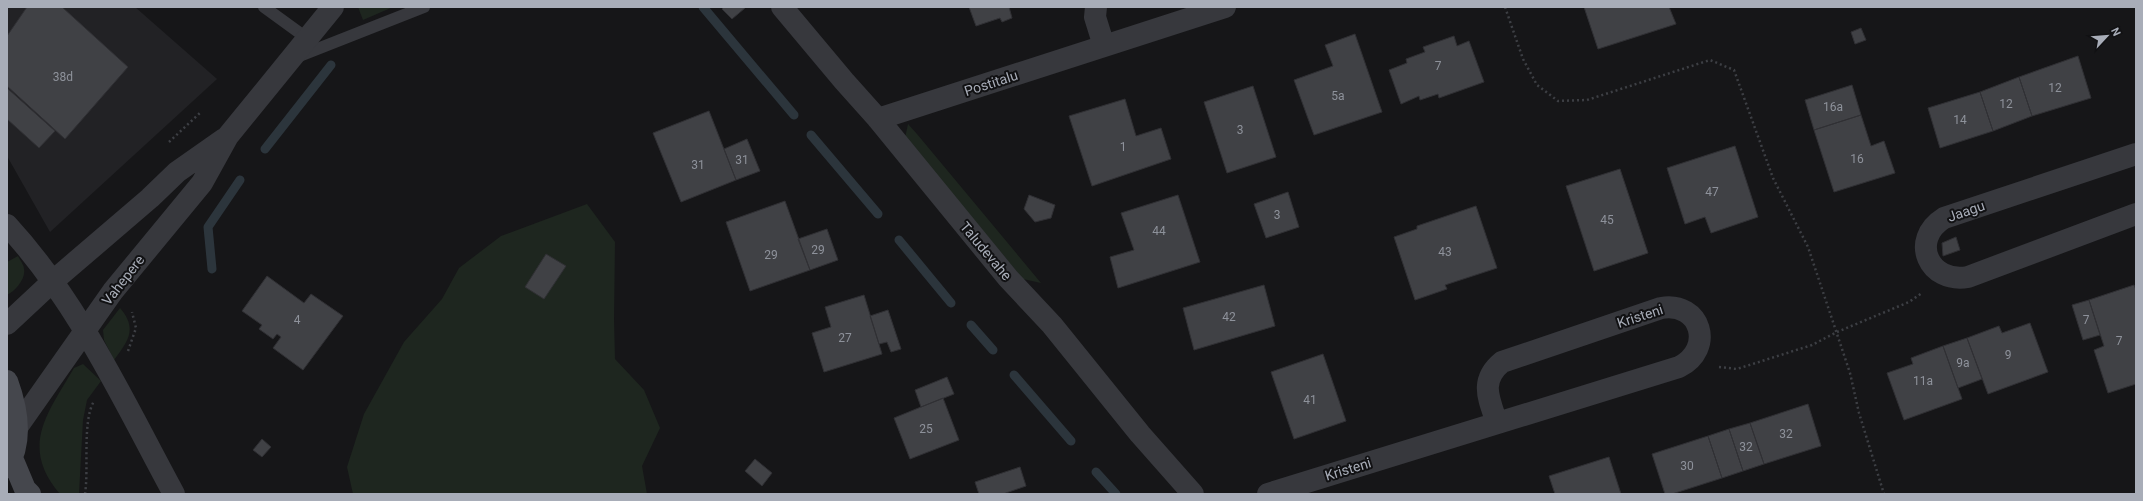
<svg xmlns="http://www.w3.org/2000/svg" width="2143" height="501" font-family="Roboto,sans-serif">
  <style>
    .built { fill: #222225 }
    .green { fill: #1e261f }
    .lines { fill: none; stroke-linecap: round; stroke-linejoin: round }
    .stream { stroke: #2c353c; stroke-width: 9 }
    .building { fill: #404145; stroke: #303034 }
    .path { stroke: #3d3f44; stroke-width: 2.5; stroke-dasharray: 2 3; stroke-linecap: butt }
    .lane { stroke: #37383d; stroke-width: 12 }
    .street { stroke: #37383d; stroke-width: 22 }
    .secondary { stroke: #45474d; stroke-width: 22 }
    .labels { text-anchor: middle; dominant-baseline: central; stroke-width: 4; stroke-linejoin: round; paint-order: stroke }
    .number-label { font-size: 12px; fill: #8e929b }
    .street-label { font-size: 14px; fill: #a8adb8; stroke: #111113 }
  </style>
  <rect width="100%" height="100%" fill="#161618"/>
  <path class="built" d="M7,7H135L217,79L50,232L7,156Z"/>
  <path class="green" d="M358,7H393L363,20Z
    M908,124L917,134L1041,283L1023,279L905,138Z
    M587,204L615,242L614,319L615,359L644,390L660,428L642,466L647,494H353L347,467L364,414L404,342L442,299L459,268L501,236Z
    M18,256C20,260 24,265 24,269C26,279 15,291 7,295V262Z
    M120,308C138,329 128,341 114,360L104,340L103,330Z
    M83,364L101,381L87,400L83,420L79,494H60C19,446 48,413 74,368Z"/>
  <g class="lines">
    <path class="stream" d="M703,7L794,115
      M811,135L878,214
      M265,149L331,65
      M899,240L951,303
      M212,269L208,227L240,180
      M971,325L993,350
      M1014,375L1071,441
      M1096,472L1116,494"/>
  </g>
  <path class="building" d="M27,7H62L128,67L65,139L7,86V36Z
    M724,7H744L745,8L732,19L722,9Z
    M969,7H1009L1012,18L1002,22L1000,18L976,26Z
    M1584,7H1669L1676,24L1598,49Z
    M1861,28L1866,40L1855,44L1851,32Z
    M1355,34L1382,112L1314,135L1294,80L1333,66L1325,45Z
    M1454,36L1457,46L1469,41L1484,82L1439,98L1438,94L1420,100L1419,96L1401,104L1389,70L1407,63L1406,59L1425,52L1423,47Z
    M2078,56L2091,98L2032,116L2019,77Z
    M2019,77L2032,116L1993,131L1980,92Z
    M1852,85L1861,115L1814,130L1805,100Z
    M1253,86L1276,157L1227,173L1204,102Z
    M7,88L55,131L39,148L7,119Z
    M1980,92L1993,131L1940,148L1928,108Z
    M1125,99L1136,136L1161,128L1171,159L1092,186L1069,116Z
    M709,111L736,180L681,202L653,133Z
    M1861,115L1871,146L1884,141L1895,173L1834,192L1814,130Z
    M747,139L760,171L736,180L724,149Z
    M1735,146L1758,217L1711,233L1705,217L1685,224L1667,168Z
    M1620,169L1648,253L1594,271L1566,186Z
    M1288,192L1299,227L1266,238L1254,204Z
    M1029,195L1055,205L1051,218L1035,222L1024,209Z
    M1178,195L1200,262L1118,288L1110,257L1134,250L1121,213Z
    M785,201L810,270L750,291L726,222Z
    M1476,206L1497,268L1445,285L1447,289L1415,300L1394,237L1417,229V226Z
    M827,229L838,260L810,270L798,239Z
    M1956,237L1960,250L1943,256L1942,243Z
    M546,254L566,266L544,299L525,287Z
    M267,276L304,303L311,294L343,316L303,370L273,348L281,337L277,334L273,339L259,329L262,325L242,311Z
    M1264,285L1275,326L1194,350L1183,308Z
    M2134,285L2136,290V384L2108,393L2094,350L2104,346L2089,300Z
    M864,295L882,354L824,372L812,333L831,327L825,307Z
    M2089,300L2100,335L2083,340L2072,305Z
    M888,310L901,349L891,352L887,342L879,344L870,316Z
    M2030,323L2048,372L1988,394L1967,338L1999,326L2002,333Z
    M1967,338L1982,379L1958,388L1943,346Z
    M1943,346L1962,399L1904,420L1887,373L1913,364L1911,358Z
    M1323,354L1346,421L1294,439L1271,372Z
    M947,377L954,394L921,407L915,390Z
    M943,398L959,440L910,459L894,418Z
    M1808,404L1821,446L1764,464L1750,423Z
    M1750,423L1764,464L1743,471L1729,429Z
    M1729,429L1743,471L1722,478L1708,436Z
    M1708,436L1722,478L1672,494H1665L1652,454Z
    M262,439L271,447L262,457L253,450Z
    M1609,457L1621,494H1555L1549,476Z
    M755,459L772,473L762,486L745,471Z
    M1020,467L1026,486L1003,494H979L975,482Z"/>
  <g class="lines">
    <path class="path" d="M1505,7L1523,59L1537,85L1558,101L1587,100L1710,60L1734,70L1773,178L1808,247L1850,373L1859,413L1884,494
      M169,142L201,112
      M128,351L136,328L132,312
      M1719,367L1737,369L1812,345L1837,332L1909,302L1922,293
      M85,494C89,469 82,422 94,401"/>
    <path class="lane" d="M264,7L308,39
      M297,57L424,7"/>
    <path class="street" d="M782,7L844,81L878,119L1008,278L1052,325L1140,434L1193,494
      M1096,7L1095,17L1104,46
      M878,119L1225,7
      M2136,154L1944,218C1909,240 1929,284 1968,277L2136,214
      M7,225C79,303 124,402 174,494
      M7,324L52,282L150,198L177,172L224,139
      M18,426L113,291L202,183L228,136L333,7
      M1268,494L1679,367C1715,349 1701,301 1661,308L1502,362C1479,381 1489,399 1497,423"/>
    <path class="secondary" d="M7,381C17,408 23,441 7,467
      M12,458L25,489L30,494"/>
  </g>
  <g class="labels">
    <g class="number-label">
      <text x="1438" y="66">7</text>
      <text x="63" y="77">38d</text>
      <text x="2055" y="88">12</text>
      <text x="1338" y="96">5a</text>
      <text x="2006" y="104">12</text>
      <text x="1833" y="107">16a</text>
      <text x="1960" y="120">14</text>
      <text x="1240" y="130">3</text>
      <text x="1123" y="147">1</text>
      <text x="1857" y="159">16</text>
      <text x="742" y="160">31</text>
      <text x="698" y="165">31</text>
      <text x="1712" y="192">47</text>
      <text x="1277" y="215">3</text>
      <text x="1607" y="220">45</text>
      <text x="1159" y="231">44</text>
      <text x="818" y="250">29</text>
      <text x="1445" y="252">43</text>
      <text x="771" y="255">29</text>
      <text x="1229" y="317">42</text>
      <text x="297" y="320">4</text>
      <text x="2086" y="320">7</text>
      <text x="845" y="338">27</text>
      <text x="2119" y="341">7</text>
      <text x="2008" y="355">9</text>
      <text x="1963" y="363">9a</text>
      <text x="1923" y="381">11a</text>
      <text x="1310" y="400">41</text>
      <text x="926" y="429">25</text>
      <text x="1786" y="434">32</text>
      <text x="1746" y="447">32</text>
      <text x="1687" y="466">30</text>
    </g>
    <g class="street-label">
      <text transform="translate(991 83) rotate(-18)">Postitalu</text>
      <text transform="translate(1966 211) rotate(-19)">Jaagu</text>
      <text transform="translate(986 251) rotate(50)">Taludevahe</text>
      <text transform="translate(123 280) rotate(-52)">Vahepere</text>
      <text transform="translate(1640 316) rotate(-18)">Kristeni</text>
      <text transform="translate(1348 469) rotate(-17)">Kristeni</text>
    </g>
  </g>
  <rect width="2143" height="501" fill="none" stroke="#a8adb8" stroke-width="16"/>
  <g transform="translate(2107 36) rotate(64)" stroke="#111113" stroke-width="3" paint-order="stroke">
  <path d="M0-3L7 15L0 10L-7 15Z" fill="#a8adb8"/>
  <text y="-6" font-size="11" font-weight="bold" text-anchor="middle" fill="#a8adb8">N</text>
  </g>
</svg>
